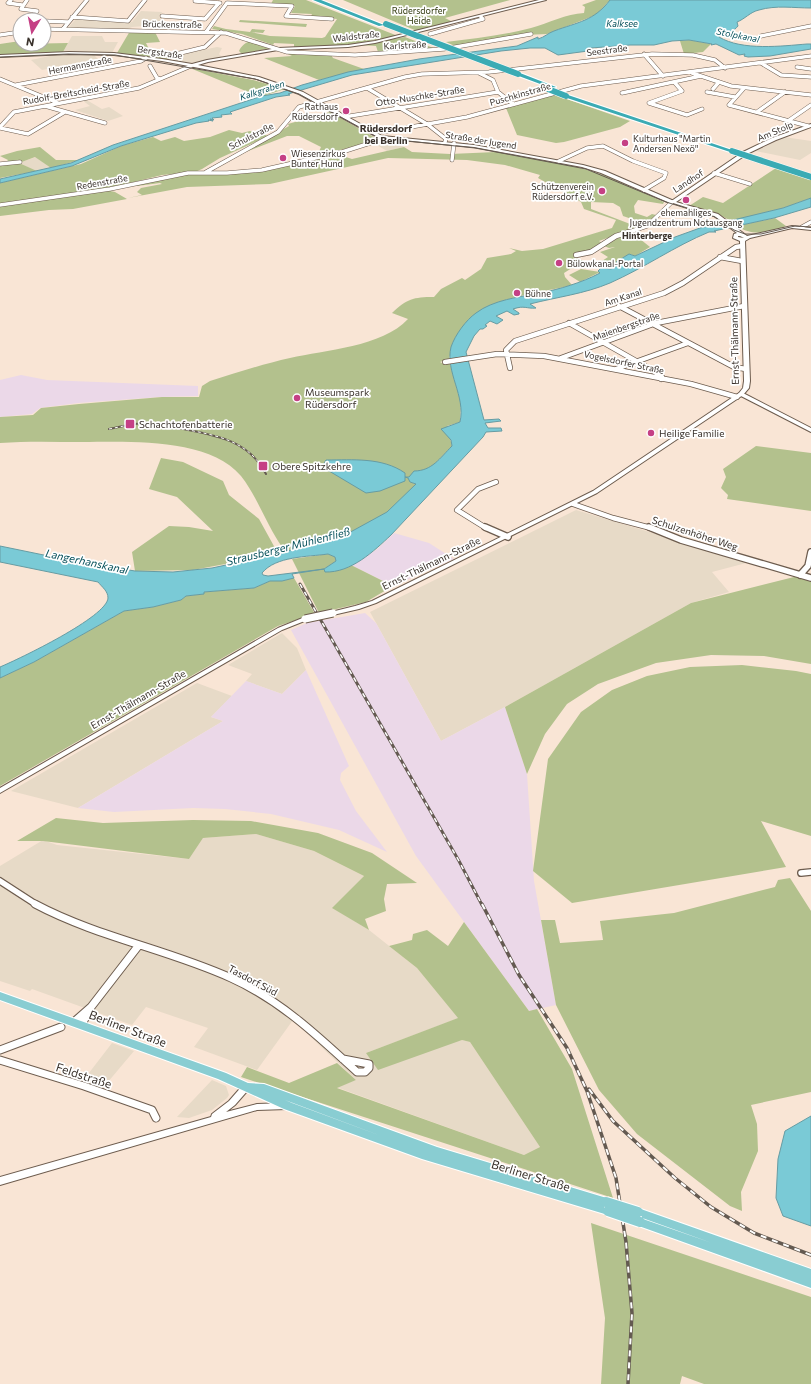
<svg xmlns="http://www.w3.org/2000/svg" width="811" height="1384" font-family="Commissioner,sans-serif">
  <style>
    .commercial { fill: #e7dac7 }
    .industrial { fill: #ebd8e8 }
    .green { fill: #b3c18d }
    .water { fill: #7acad6; stroke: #679ca3; fill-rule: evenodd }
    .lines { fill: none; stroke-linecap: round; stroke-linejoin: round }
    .minor-far3-casing { stroke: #6d5c4e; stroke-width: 4.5 }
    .minor-far2-casing { stroke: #6d5c4e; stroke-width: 6 }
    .minor-far1-casing { stroke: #6d5c4e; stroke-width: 8 }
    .minor-casing { stroke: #6d5c4e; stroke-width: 9 }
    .tertiary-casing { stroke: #6d5c4e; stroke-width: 2 }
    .secondary-casing { stroke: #6d5c4e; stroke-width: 2 }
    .primary-casing { stroke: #fff; stroke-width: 2 }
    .motorway-casing { stroke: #fff; stroke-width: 2 }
    .minor-far3 { stroke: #fff; stroke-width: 3.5 }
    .minor-far2 { stroke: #fff; stroke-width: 4.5 }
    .minor-far1 { stroke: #fff; stroke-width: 5.5 }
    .minor { stroke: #fff; stroke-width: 7 }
    .tertiary { fill: #fff; fill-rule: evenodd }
    .secondary { fill: #fff; fill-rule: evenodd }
    .primary { fill: #89cdd2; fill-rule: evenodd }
    .motorway { fill: #3babb4; fill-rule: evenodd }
    .tram { stroke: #645a51; stroke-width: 1 }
    .rail-far2-casing { stroke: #645a51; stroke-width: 2 }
    .rail-far1-casing { stroke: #645a51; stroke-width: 3 }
    .rail-casing { stroke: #645a51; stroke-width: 3.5 }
    .rail-far2 { stroke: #fff; stroke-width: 1; stroke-dasharray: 3; stroke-linecap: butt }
    .rail-far1 { stroke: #fff; stroke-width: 1.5; stroke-dasharray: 4.5; stroke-linecap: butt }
    .rail { stroke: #fff; stroke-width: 2; stroke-dasharray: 6; stroke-linecap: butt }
    .secondary-bridge-casing { stroke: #6d5c4e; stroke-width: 9; stroke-linecap: butt }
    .primary-bridge-casing { stroke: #fff; stroke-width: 12; stroke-linecap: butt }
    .motorway-bridge-casing { stroke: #fff; stroke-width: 7; stroke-linecap: butt }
    .secondary-bridge { stroke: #fff; stroke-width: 7 }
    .primary-bridge { stroke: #89cdd2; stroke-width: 10 }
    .motorway-bridge { stroke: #3babb4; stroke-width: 6 }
    .poi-dot { fill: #c54085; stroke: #fff; stroke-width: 1.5 }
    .labels { text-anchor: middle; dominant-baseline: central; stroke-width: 3.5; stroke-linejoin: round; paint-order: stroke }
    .far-park-label { font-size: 9px; fill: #313a0e; stroke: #fff }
    .far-water-label { font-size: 9px; font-style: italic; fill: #06505a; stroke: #fff }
    .far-street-label { font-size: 9px; fill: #3a322c; stroke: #fff }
    .far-poi-label { font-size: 9px; fill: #3a322c; stroke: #fff; text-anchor: start }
    .far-neighbourhood-label { font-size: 9px; font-weight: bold; fill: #3a322c; stroke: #fff }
    .far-quarter-label { font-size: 10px; font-weight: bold; fill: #3a322c; stroke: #fff }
    .street-label { font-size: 10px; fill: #3a322c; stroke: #fff }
    .poi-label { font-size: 10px; fill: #3a322c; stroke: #fff; text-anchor: start }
    .water-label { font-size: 11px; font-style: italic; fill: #06505a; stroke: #fff }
    .near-street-label { font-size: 12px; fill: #3a322c; stroke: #fff }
  </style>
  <rect width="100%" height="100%" fill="#f9e5d5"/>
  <path class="commercial" d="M141,11L162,12L159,17L163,18L157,25L132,27L128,29L68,28L76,19L132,22Z
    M72,36H102L105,42H118L112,53L63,52Z
    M217,47L222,48L219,54L222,57L191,63L163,58Z
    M93,54L98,59L42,70L31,60L54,55Z
    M85,99L102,109L109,107L123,116L108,121L75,110L90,106L82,100Z
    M784,137L811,141V153L800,160L756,151Z
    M389,141H393L404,147L387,151L375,144Z
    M36,157L51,168L37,171L18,163Z
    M576,510L750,562L712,572L729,592L691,603L505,707L441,741L370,612Z
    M282,633L297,648L306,670L282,694L246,681L252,674L228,665Z
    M197,683L232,696L211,717L223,721L78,808L11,791Z
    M256,834L314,851L364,876L333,908L369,930L417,968L459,1018L366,1053L462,1040L470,1042L540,1147L524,1155L336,1087L356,1080L293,1020L257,1070L194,1047L208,1028L146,1007L132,1025L32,989L30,991L0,981V866L43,840L57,845L189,859L203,838Z
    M112,1043L134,1051L102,1089L82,1082Z
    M212,1080L226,1086L229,1095L227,1098L212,1110L189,1118L177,1117Z"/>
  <path class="industrial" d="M21,375L47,380L198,386V396L160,397L78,403L40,408L32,414L0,417V380Z
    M394,533L429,543L454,559L393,586L351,565L376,550Z
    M365,613L376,623L441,741L505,707L527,774L534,881L556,1005L529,1011L416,856L291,630L307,623Z
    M306,670L349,766L341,773L340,780L356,811L387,852L339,830L271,814L225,809L193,808L114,812L78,808L223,721L211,717L246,681L282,694Z"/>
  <path class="green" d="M273,0H306L398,36L347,45L294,47V44L274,43L273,45L242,34L212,29L214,26L226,29L250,32L252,29L265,30L263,33L251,32L270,36L322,38L325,37L337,19L311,16L312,14L291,13L295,6L271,4Z
    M343,0H510L445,18L453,22L417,31Z
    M596,0H610L596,15L547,34L524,35L457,47L446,42C474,39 505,35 531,28C549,23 566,14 584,13L585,7L582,5Z
    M240,20L307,24L306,27L239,22Z
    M130,31L155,32L160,42L146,43L152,55L170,59L167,60L117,53Z
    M405,37L436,49L378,52L376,46L359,45Z
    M689,40L711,44L703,52L684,54L680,41Z
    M20,41V44L68,43L63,52L0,55V44Z
    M251,41L271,48L242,54L239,51C241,46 246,42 251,41Z
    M279,50L298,55H331L333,58L364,69L319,80L264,58L292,56Z
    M190,68L253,80L285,89L260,97Z
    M555,95L630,121L620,127L564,142L556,143L517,135L506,108Z
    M330,112L379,140L317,156L321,147L299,136H287L235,156L289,126L288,124Z
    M229,130L242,133L250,131L269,136L220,158L202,169L195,172L162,175L106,189L0,204V183L81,164L121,146L153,137L161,141L175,137L184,141L210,137Z
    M40,147L56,160H80L51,168L35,157L19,163L37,171L0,178V165L4,164L8,160L0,156L17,151Z
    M404,147L412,152L450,154L496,152L574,166L607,176L664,202L663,204L638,200L634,206L635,213L647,217L652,214L656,215L646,224L623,216L620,207L613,203L591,202V209L638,227L599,241L602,243L592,250L573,255L583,261L564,273L565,277L572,285C520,298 464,296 449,359L440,362L444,364L450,362L461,403L460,422L447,426L452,446L434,465L423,471L410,482L416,484L415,487L387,512L377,519L345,535L286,552C268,530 259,499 241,476C208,437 128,442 82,442C55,442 27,441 0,443V417L33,415L41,408L79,404L162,397H199L202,386L210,381C236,373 263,364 290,358C325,350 382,347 408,319L392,313C407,299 413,297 434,297L441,289L462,278L465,280L481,269L487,258L511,254L516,251L509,248L522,251L543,249L612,228L616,220L584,209L581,202L538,178L540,175L505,165L467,160L388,158L270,184L187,187L128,198L142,195L137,192L141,188L162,184L160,183L137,186L135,184L191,174L252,172L337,154L352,159Z
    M776,168L811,179V198L783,208L731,221L720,215L689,206L703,197L723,203Z
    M106,190L115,192L127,199L73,209L49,210L0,216V206Z
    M775,218L786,226C770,232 753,237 737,226Z
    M632,233L637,234L643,239H640L650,247L635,256L630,254L616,261L618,265L609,268L585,265L602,261L608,257L600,252L615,247L609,248L604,246L621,236Z
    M581,269L600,272L580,282L569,275Z
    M756,446L811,453V511L727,499L728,495L721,488L726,477L723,469Z
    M161,458L183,462L223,481L229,495L259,519L275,548L266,550L273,555L193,570L135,571L132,552L169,526L189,527L213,531L177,497L149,489Z
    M328,554L335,557L336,561L324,569H343L351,565L393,586L366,602L319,613L292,559Z
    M798,576L811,580V664L764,656L711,655L656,663L598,684L567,704L545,734L527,774L505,707L691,603Z
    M294,578L315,614L278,626L0,786V678L34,662L124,611L153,607L181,600L186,596L203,594V592L254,588L270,581H282Z
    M742,665L796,671L811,674V836L761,821L786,867L572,903L533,871L548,759L581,712L612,690L647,676L690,667Z
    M56,818L103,823L193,820L251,821L318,833L372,853L417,883L387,884L384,899L386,911L365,919L369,930L332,908L364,876L314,851L256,834L203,838L189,859L43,841H17Z
    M790,878L811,911V1092L751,1105L757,1124L758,1151L741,1192L742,1211L730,1206L637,1134L599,1090L556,1005L541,920H555L560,943L603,940L600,921L674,913L775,887L778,880Z
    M464,922L529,1011L537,1009L572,1069L613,1198L241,1077L247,1067L289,1083L337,1063L356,1080L337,1088L524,1155L540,1147L470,1042L462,1040L378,1070L366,1053L458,1018L417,968L389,946L412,940L413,934L427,930L448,946Z
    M591,1223L811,1297V1384H704L682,1376L680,1384H601L605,1318Z"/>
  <path class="water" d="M610,0H811V8C794,8 776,5 759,10C750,12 745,19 737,22L738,26C734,31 728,34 721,34L719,37C742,51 782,46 807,44H811V49L770,56L748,57L744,56L745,54L739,55L716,44L711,45L712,44L689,40L672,41L654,45H630L591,48L588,51L558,55L545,48H530L501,51L352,75L288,94L290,95L276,97L230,112L232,114H230L221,115L222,117L212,118L214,120L210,119L213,121L208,120L209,121L196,123L121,146L72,166L0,183V179L71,163L113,145L262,96L280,93L302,85L348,72L419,59L517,46L538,37V39C545,37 548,33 554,31C578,22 594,21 610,0Z
    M811,198V207L774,218L714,231L716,232H709C675,246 644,268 610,283C584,294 557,297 530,304L536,308C526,309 525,305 513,309L519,313V314L514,315L507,311L496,316L503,320L497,324L490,321L485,325L487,326L483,329H480L474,336L466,352L484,420L499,419L501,421L485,423L488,428H501L502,431L486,432L483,437L391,535C374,551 351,573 325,572L324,569L292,574L294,578L282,581H270L254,588L204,592V594L186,596L181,600L153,607L124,611L34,662L0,678V667C19,659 107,617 108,598C108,591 102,587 98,582L0,562V546L68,560L135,571L173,572L212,568L273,555L345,535L387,512L416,484L410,482L408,478L405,477V481L380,491L366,493L324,468L323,465L326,460C353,460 382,457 405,473V477H409L414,471C432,471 440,458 452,446L451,440L441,429L460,422C466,396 445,372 451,347C455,335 466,320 476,313C493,300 519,297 540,293C560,289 581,283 600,273L598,271L601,268L611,269L621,264L616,262L629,254L635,256L675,237L700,228L783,208ZM328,554L335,557L336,561L324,569L268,576L263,575L262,573C276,556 307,557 328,554Z
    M811,1116V1226L783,1216L776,1198L778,1159L785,1131Z"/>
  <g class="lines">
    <defs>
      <path id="minor-far3" d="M11,0L8,3L22,5
        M27,0L21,9L37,11L31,18L33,20
        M195,1L220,3
        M162,16L205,19L219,3
        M72,17L128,21L145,0
        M44,21L68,22
        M44,29L226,33L287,52L355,55L444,49L531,34
        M63,29L87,0
        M206,32L227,3L292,6L286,16L332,19
        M430,34L483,19L481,17
        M0,35L20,32
        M761,36L811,26
        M644,54L663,76
        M168,56L205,47L221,32
        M761,63L781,75L811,77
        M150,66L157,78L160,79
        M797,67L811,69
        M479,73L493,80L498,92L513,104
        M692,73L731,86L811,95
        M0,79L58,103
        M675,83L682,91L649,103L687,115L702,109
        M16,85L141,61L146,58
        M367,88L427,124L446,139L445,142
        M744,88L729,105L808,126
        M713,89L719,82
        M707,92L735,97
        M622,93L701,76
        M45,106L105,123
        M757,112L785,92
        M344,117L498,92
        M788,121L811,105
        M0,127L14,112L139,88L191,66
        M0,128L28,134L65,112
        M383,132L467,117L581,86L811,56
        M452,160L454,143
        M559,161L587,148L603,146L633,161L666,173L664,178L644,190
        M0,164L20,162
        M206,172L278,132L299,107L405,77L422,74L489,72L652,54L693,55L715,60L725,68
        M714,173L750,184
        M0,205L110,189L188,173H227L262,170L342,152L386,138
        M802,227L811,222
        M626,233L647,226L672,202"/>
      <path id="minor-far2" d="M576,255L591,252L616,236L629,232
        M720,257L742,261
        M619,306L734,367L746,369
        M569,323L652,370L662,377L661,379
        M561,358L656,323L744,306
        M445,362L497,354L544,356L691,384L737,397
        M510,368L506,350L515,341L664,293L683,283L736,247L742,246
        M616,369L688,343
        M573,504L613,518L651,528
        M486,528L457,510L478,489L496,482"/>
      <path id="minor-far1" d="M485,527L508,537
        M649,527L681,540L811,578
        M800,575L808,566L811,552
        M801,873L811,872
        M0,881L37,905"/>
      <path id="minor" d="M35,904C97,937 167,949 231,978C280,1000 318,1036 357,1072H365L369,1068V1064L343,1059
        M75,1021L91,1007L139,945
        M82,1024L91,1007
        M0,1050L61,1027
        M0,1060L84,1086L152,1110L156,1118"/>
      <path id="tertiary" d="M539,0H546L375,43L348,47L278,50L208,62L198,65L259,77L303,92L382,136L474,145L583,165L605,171L674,201V203H670L601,173L582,167L474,147L379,138L299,94L257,79L162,61L114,55L69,54L0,57V55L69,52L114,53L162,59L192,64L207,60L278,48L348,45L375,41Z
        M741,392L811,428V432L739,395L738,394Z"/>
      <path id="secondary" d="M811,124V127L776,140L747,154L676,202L718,214L747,236L792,226L811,228V230L792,228L750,238L745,241L750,381L749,388L743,395L597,493L376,603L359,609L333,615L331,614L330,613L331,612L355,606L372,601L593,491L739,393L743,388L744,381L740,241L733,238L734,234L737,233L714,216L670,202L743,152L772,138ZM738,236H740L744,238L738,237Z
        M305,617L308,619L307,620L282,630L0,793V788L278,628Z
        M246,1084L249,1085L250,1087L249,1089L235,1105L226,1112L257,1104L287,1103L290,1104L291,1106L290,1108L287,1109L257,1110L0,1185V1177L211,1117L212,1114L229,1101L243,1085Z"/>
      <path id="primary" d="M0,992L226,1073L248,1083L264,1084L437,1147L610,1199L611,1202L610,1205L607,1206L612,1208L613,1211L612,1214L608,1215L422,1159L284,1109L218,1079L0,1000ZM285,1100L384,1137L292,1103Z
        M638,1208L811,1269V1288L636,1225L635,1222L636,1219L640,1218L712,1243L634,1215L633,1212L634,1209Z"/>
      <path id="motorway" d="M313,0H321L384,25L379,26Z
        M516,73H520L556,87L551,88L516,75Z
        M564,95H568L735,151L730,152L564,97Z"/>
    </defs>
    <use href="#minor-far3" class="minor-far3-casing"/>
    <use href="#minor-far2" class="minor-far2-casing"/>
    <use href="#minor-far1" class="minor-far1-casing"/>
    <use href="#minor" class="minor-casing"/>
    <use href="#tertiary" class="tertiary-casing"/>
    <use href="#secondary" class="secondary-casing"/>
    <use href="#primary" class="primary-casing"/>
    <use href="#motorway" class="motorway-casing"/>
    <use href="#minor-far3" class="minor-far3"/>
    <use href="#minor-far2" class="minor-far2"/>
    <use href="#minor-far1" class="minor-far1"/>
    <use href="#minor" class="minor"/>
    <use href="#tertiary" class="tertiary"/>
    <use href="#secondary" class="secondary"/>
    <use href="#primary" class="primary"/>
    <use href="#motorway" class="motorway"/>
    <path class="tram" d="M0,57L68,54L115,55L255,79L299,94L379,138L475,148L586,169L666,202L715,217L734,230L745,234H761L795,226L811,227"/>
    <defs>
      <path id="rail-far2" d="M109,429C121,427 133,423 145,423C156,423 167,426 178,428C214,435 248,439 266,474"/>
      <path id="rail-far1" d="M300,584L459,861L482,905"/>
      <path id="rail" d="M482,904L519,975L567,1048L587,1091L616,1178L626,1242L632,1313L628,1384
        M589,1089L613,1121L675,1178L711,1207L754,1233L811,1255"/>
    </defs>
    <use href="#rail-far2" class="rail-far2-casing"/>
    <use href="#rail-far1" class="rail-far1-casing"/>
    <use href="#rail" class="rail-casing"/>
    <use href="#rail-far2" class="rail-far2"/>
    <use href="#rail-far1" class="rail-far1"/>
    <use href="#rail" class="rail"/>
    <defs>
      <path id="secondary-bridge" d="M305,619L333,613"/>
      <path id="primary-bridge" d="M606,1202L638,1212
        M608,1211L640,1222"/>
      <path id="motorway-bridge" d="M386,24L518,74
        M548,89L566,96
        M732,151L811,177"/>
    </defs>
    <use href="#secondary-bridge" class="secondary-bridge-casing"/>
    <use href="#primary-bridge" class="primary-bridge-casing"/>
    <use href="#motorway-bridge" class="motorway-bridge-casing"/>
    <use href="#secondary-bridge" class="secondary-bridge"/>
    <use href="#primary-bridge" class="primary-bridge"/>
    <use href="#motorway-bridge" class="motorway-bridge"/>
  </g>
  <g class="poi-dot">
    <circle cx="346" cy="111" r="4"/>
    <circle cx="625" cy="143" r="4"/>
    <circle cx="283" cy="158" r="4"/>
    <circle cx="602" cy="191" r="4"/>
    <circle cx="686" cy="200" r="4"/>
    <circle cx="559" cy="263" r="4"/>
    <circle cx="517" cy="293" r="4"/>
    <circle cx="297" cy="398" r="4"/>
    <rect x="125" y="419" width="10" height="10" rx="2"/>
    <circle cx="651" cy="433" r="4"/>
    <rect x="258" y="461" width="10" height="10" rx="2"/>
  </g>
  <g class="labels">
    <g class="far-park-label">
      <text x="419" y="10">Rüdersdorfer<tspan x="419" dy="10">Heide</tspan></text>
    </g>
    <g class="far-water-label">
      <text x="622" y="23">Kalksee</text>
      <text transform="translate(738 35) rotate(11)">Stolpkanal</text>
      <text transform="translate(262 90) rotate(-18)">Kalkgraben</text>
    </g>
    <g class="far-street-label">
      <text transform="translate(172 24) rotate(1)">Brückenstraße</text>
      <text transform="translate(356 36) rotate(-6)">Waldstraße</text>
      <text transform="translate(405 45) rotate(-3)">Karlstraße</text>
      <text transform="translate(607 50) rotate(-7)">Seestraße</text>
      <text transform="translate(160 52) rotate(9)">Bergstraße</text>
      <text transform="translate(80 65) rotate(-11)">Hermannstraße</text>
      <text transform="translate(76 92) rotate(-10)">Rudolf-Breitscheid-Straße</text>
      <text transform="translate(520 94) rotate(-16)">Puschkinstraße</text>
      <text transform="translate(420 96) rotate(-9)">Otto-Nuschke-Straße</text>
      <text transform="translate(775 131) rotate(-23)">Am Stolp</text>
      <text transform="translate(251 136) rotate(-27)">Schulstraße</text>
      <text transform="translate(481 140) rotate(9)">Straße der Jugend</text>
      <text transform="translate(688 181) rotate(-33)">Landhof</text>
      <text transform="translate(102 182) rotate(-10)">Redenstraße</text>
      <text transform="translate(623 297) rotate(-18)">Am Kanal</text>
      <text transform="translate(626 326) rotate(-19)">Maienbergstraße</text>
      <text transform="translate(624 362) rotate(12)">Vogelsdorfer Straße</text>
    </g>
    <g class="far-poi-label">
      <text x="338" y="106" text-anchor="end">Rathaus<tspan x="338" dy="10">Rüdersdorf</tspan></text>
      <text x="633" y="138">Kulturhaus "Martin<tspan x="633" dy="10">Andersen Nexö"</tspan></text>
      <text x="291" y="153">Wiesenzirkus<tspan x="291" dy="10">Bunter Hund</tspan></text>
      <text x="594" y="186" text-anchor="end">Schützenverein<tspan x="594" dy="10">Rüdersdorf e.V.</tspan></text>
      <text x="686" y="212" text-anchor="middle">ehemahliges<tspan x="686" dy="10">Jugendzentrum Notausgang</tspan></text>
      <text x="567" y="263">Bülowkanal-Portal</text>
      <text x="525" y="293">Bühne</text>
    </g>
    <g class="far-neighbourhood-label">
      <text x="647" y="235">Hinterberge</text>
    </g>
    <g class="far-quarter-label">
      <text x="386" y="128">Rüdersdorf<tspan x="386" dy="12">bei Berlin</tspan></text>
    </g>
    <g class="street-label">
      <text transform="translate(734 331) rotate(-91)">Ernst-Thälmann-Straße</text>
      <text transform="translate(695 533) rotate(18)">Schulzenhöher Weg</text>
      <text transform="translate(431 563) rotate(-26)">Ernst-Thälmann-Straße</text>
      <text transform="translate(138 699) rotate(-30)">Ernst-Thälmann-Straße</text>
      <text transform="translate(253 980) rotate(28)">Tasdorf Süd</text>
    </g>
    <g class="poi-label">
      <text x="305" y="392">Museumspark<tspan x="305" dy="12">Rüdersdorf</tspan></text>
      <text x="139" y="424">Schachtofenbatterie</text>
      <text x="659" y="433">Heilige Familie</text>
      <text x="272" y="466">Obere Spitzkehre</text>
    </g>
    <g class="water-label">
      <text transform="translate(288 546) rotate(-14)">Strausberger Mühlenfließ</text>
      <text transform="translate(87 561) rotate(12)">Langerhanskanal</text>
    </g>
    <g class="near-street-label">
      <text transform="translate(128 1028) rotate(21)">Berliner Straße</text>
      <text transform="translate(84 1075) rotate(18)">Feldstraße</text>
      <text transform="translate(531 1175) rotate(17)">Berliner Straße</text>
    </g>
  </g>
  <g transform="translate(32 32) rotate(190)"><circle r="19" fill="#ffffff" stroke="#b0adab"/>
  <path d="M0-3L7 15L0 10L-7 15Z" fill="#c54085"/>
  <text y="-6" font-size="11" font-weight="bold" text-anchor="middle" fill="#3a322c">N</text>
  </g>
</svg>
